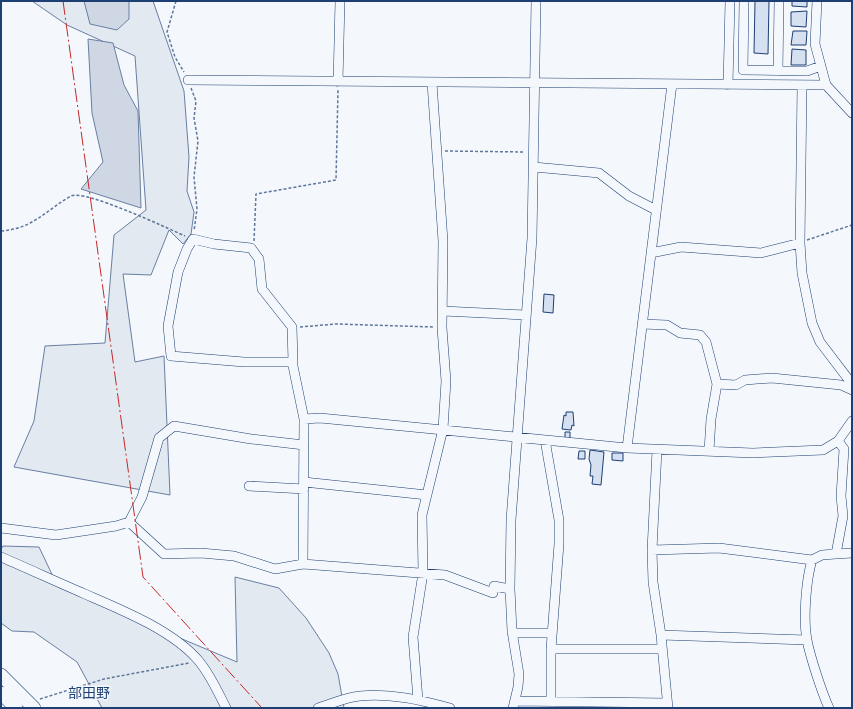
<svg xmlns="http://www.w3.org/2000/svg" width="853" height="709" font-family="'IBM Plex Serif','Noto Sans JP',serif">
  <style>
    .green { fill: #e3e9f0; stroke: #687fa3 }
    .water { fill: #cfd7e4; stroke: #687fa3 }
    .building { fill: #d5e0f0; stroke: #1d3f73 }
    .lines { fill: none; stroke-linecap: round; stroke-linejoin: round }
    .minor-casing { stroke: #1d3f73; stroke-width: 10 }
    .highway-casing { stroke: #1d3f73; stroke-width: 14 }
    .path { stroke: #5e769c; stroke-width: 1.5; stroke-dasharray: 3 2; stroke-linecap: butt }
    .minor { stroke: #f4f7fb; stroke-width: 9 }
    .highway { stroke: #f4f7fb; stroke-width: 13 }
    .power { stroke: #c62828; stroke-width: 1; stroke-dasharray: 14 3 2 3; stroke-linecap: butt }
    .labels { text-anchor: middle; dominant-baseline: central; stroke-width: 3; stroke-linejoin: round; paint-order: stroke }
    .quarter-label { font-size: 14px; fill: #1d3f73; stroke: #f4f7fb }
  </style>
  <rect width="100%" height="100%" fill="#f4f7fb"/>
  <path class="green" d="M32,1H153L184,91L189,157L187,191L194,212L191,234L183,244L169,230L151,275L123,274L135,362L164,356L170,495L14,467L34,421L45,346L105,343L114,235L146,210L135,56L67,25Z
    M3,546L39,547L58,587L237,662L235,577L279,588L306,618L329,653L338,674L344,708H102L77,662L34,632L12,631L1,623V549Z"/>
  <path class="water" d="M84,1H129V19L117,30L90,24Z
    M88,39L113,43L124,85L138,111L141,208L81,189L103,162L92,113Z"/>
  <path class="building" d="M755,1H769L768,54L754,53Z
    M792,1H807V7L792,6Z
    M807,11L806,27L791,26V12Z
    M793,31H807L806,45H791Z
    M792,49L806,50V65H791Z
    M544,294L554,295L553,313L543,312Z
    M566,412H573L574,426L572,425L571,430L562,429L564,415L566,416Z
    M565,432H570V438H565Z
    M590,450L604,452L601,485L592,484L593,476H590L591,465L589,459Z
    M579,451H585V459H578Z
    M612,453H623V461L612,460Z"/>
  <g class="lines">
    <defs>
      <path id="minor" d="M744,1L743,70L807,71L821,66
        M817,1L815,44L826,85
        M778,71L779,1
        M188,80L826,85L852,113
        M338,82L340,1
        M728,85L730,1
        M802,86L800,243L802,273L812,323L820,342L852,384
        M534,167L599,173L629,196L656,210
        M651,253L681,247L761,253L800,243
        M443,311L526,315
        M642,324L667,325L680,333L700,335L706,342L717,384L736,385L745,380L772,378L841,385L852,390
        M293,362H244L171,356L168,326L178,272L187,249L193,239L214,244L251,248L259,259L262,289L292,327L293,362V366L304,419L303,564L445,575L493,593L494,586L510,589
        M304,419L320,418L627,448L753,453L823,450L838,441L852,421
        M545,440L559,520V544L551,649V702
        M627,448L672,84
        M657,450L652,550L653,582L661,635L668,708
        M709,451L711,419L717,384
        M304,482L427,495
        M249,486L304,489
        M129,522L164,554L201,553L234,556L275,569L303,564
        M1,528L56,535L116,526L129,522L142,497L159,438L174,426L251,439L304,445
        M652,550L719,548L812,560L822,555L836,554L843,516L841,496L844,449L838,441
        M836,554L852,553
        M1,557C29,569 57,582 85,594C122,610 172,630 198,660C210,674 218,692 226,708
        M812,560C806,580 803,619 807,640C810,656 822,693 829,708
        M512,633H552
        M661,635L807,640
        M551,649H662
        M418,700L413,637L423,573L422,515L443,429L446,381L442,328L443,241L432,83
        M516,701L667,703
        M318,708C332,704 346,697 360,696C391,693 421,700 450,708
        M513,708L518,687L519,674L512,631L510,589L511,520L532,238L536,1"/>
      <path id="highway" d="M1,675L34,708
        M1,693L16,708"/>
    </defs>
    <use href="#minor" class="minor-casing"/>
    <use href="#highway" class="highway-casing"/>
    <path class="path" d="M176,1L167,32L175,57L184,72
      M191,88L196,101L194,118L198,141L194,177L197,209L194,231
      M445,151L525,152
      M1,231C33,229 46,210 71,196C84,189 167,228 185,236
      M807,240L852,225
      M254,241L256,194L336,180L338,90
      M300,327L336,324L434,327
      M40,699L104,679L189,663"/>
    <use href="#minor" class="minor"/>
    <use href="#highway" class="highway"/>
    <path class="power" d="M63,1L143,577L262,708"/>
  </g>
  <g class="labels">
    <g class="quarter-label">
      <text x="89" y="693">部田野</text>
    </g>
  </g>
  <rect width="853" height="709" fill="none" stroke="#1d3f73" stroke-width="4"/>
</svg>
